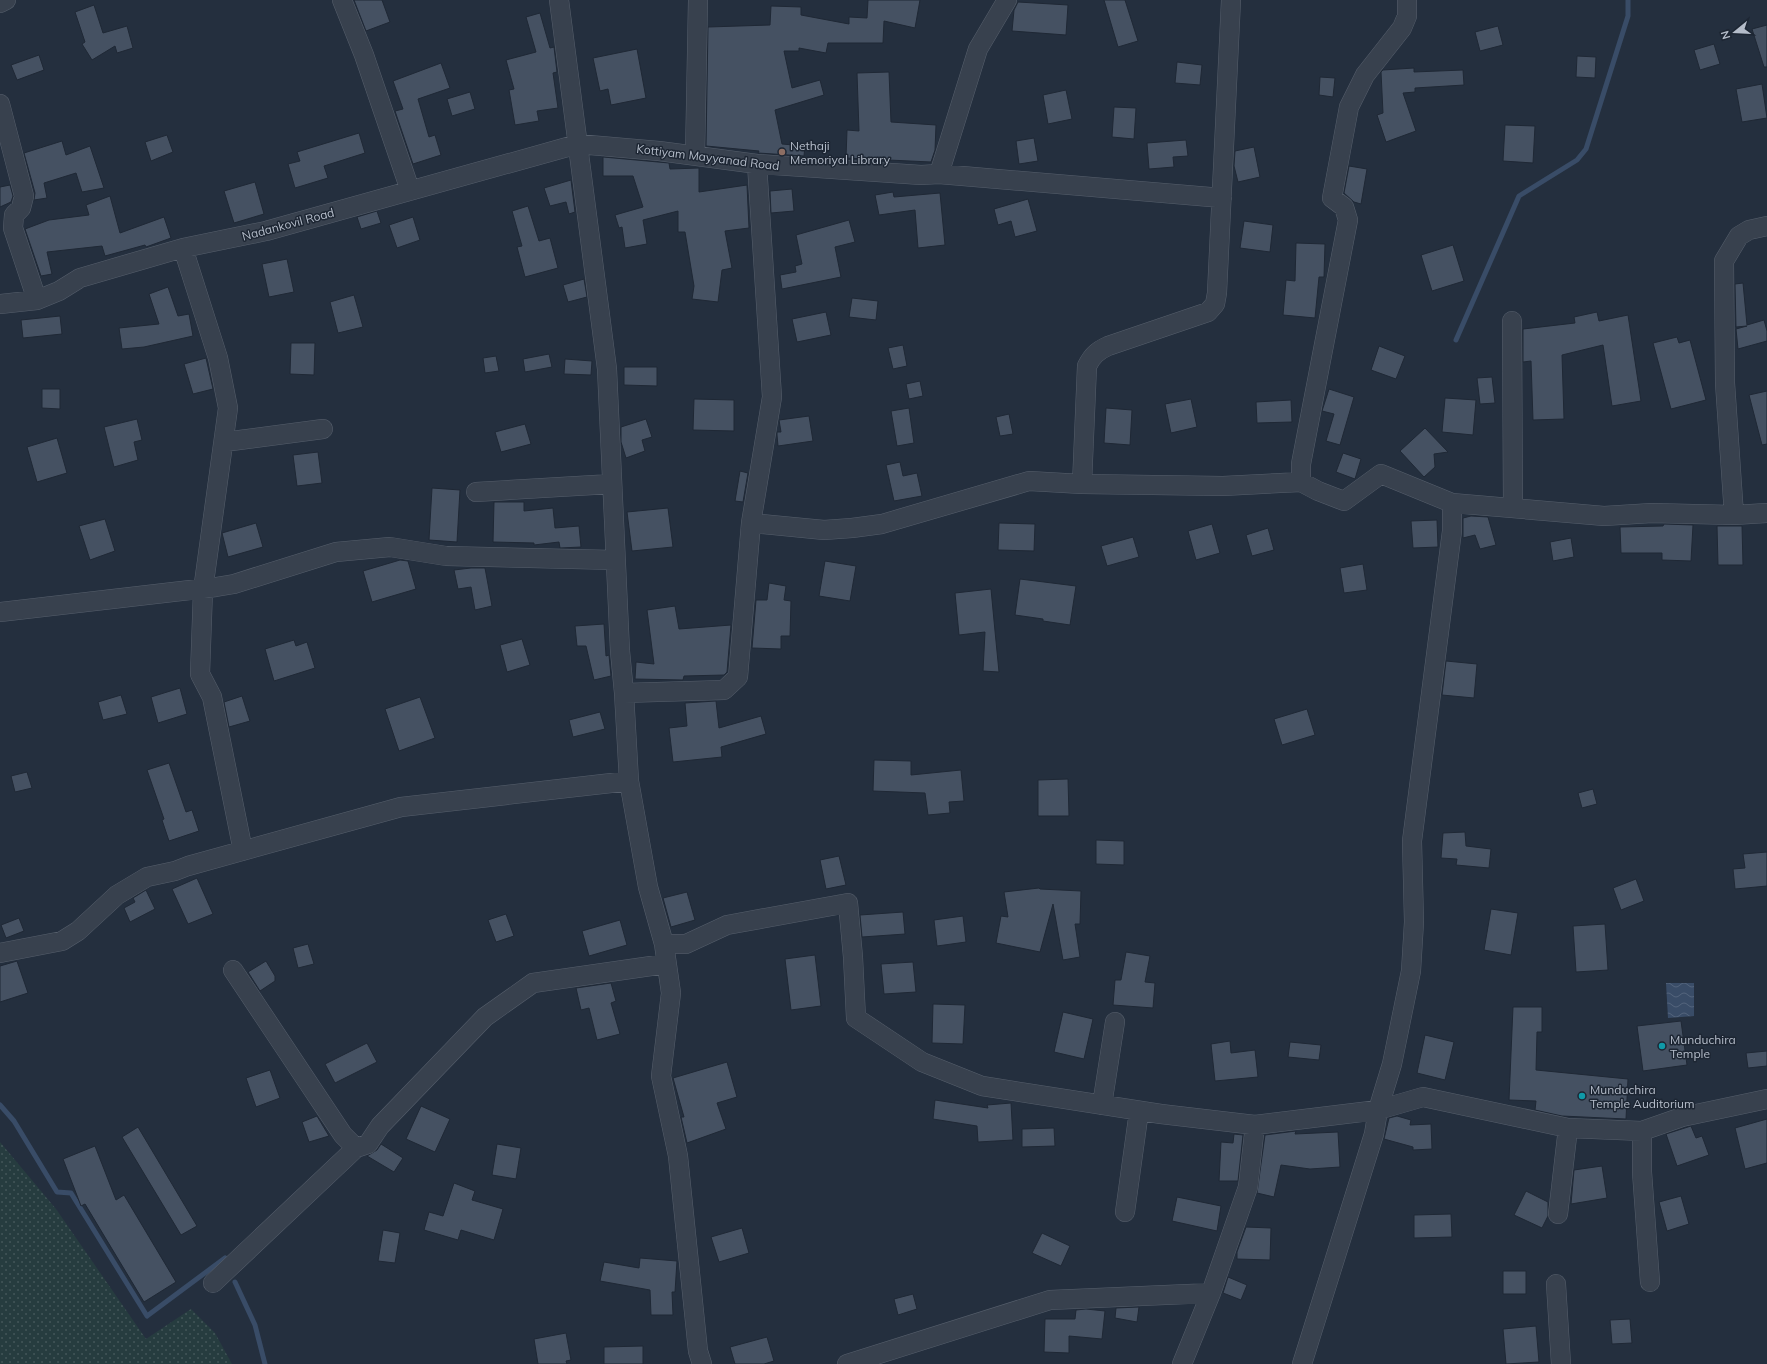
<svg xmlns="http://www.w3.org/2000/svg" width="1767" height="1364" font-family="Mulish,sans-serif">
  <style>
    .grass { fill: url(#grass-dots) }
    .water { fill: url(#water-waves) }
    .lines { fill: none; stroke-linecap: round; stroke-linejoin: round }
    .stream { stroke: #394c67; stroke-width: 5 }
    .building { fill: #455162; stroke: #1f2835 }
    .minor-casing { stroke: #565f6c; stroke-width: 20 }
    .minor { stroke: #38414e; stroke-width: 19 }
    .education-dot { fill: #8d6e63; stroke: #1d2633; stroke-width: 1.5 }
    .culture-dot { fill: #0f9aa8; stroke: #1d2633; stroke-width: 1.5 }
    .labels { text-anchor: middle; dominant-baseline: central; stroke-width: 3; stroke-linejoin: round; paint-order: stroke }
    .poi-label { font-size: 12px; fill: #b4bcc9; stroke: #1d2633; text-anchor: start }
    .street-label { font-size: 12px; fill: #b4bcc9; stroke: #1d2633 }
  </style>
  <defs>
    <pattern id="grass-dots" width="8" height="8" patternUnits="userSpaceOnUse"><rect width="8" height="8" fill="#263c3f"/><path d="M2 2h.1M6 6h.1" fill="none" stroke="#435659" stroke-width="1.8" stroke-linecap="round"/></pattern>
    <pattern id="water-waves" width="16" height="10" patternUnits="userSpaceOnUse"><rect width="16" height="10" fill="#394c67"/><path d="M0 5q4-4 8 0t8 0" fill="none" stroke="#53647b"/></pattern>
  </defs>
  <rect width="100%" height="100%" fill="#242f3e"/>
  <path class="grass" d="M0,1142L56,1209L146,1339L191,1309L215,1333L232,1364H0Z"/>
  <path class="water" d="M1666,983H1694V1016L1668,1018Z"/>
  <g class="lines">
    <path class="stream" d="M1456,340L1519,196L1577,160L1586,149L1628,16V0
      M0,1105L14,1121L57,1192L71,1193L147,1316L225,1258
      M235,1282L255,1325L265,1364"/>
  </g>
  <path class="building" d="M354,0H382L390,22L366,31Z
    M868,0H920L915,28L884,21L883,43H828L826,53L799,48V51H784L792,88L820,80L824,95L775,110L782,144L805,146L804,156L758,153L759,151L706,146L708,27L770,25L771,6L801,7V15L849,24V17L867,18Z
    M1104,0H1125L1138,41L1118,47Z
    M1018,2L1068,5L1066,35L1012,31L1014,10Z
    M94,5L103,33L127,26L133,48L117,53L115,46L92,60L82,44L85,42L75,12Z
    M540,13L550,48L554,47L557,72L553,73L558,108L537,111L539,121L515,125L509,90L514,89L506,60L536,52L526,17Z
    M1767,25V67H1764L1752,29Z
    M1498,26L1503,45L1480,51L1475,32Z
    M1714,44L1720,64L1700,70L1694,50Z
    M637,49L646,98L611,105L608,89L600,91L593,58Z
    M39,55L44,70L17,80L11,65Z
    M1577,56L1596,57L1595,78L1576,77Z
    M1177,62L1202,65L1200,85L1175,83Z
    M441,63L450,88L418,99L429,137L435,135L441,155L413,164L395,111L403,109L393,81Z
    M1414,68V72L1463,70L1464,85L1415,88V92L1403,93L1416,131L1386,142L1377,115L1383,113L1381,72L1383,70Z
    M889,72L891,122L936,125L935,150L931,162L846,158L847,130L859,131L857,73Z
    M1320,77L1335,78L1333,97L1319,95Z
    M1762,84L1767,118L1742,122L1736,89Z
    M1066,90L1072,119L1048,124L1043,95Z
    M470,92L475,109L452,116L447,99Z
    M1114,107L1136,108L1134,139L1112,137Z
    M1505,125L1535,126L1533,163L1503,161Z
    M359,133L365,153L324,166L328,178L295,188L288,164L300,161L297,152Z
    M167,135L173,152L151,161L145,142Z
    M1034,138L1038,161L1019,164L1016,141Z
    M1186,140L1188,156L1173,157L1174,167L1149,169L1147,143Z
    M62,141L66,155L90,146L104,188L82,192L76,173L44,183L47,198L34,200L35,193L24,153Z
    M1254,147L1260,177L1238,182L1234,166L1235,151Z
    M603,157L669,163L670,169L699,168V192L747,185L749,228L725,231L732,268L722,270L718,302L692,299L694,286L685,232H678V211L643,220L647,244L625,248L622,227L619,228L615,215L643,207L633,176H603Z
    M1349,166L1367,169L1361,204L1354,202L1344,193Z
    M571,180L575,212L569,214L566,202L550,206L544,188Z
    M255,182L264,214L234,223L224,191Z
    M10,185L13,196L11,202L0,207V187Z
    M792,189L794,211L771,213L770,191Z
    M893,192L894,197L940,193L945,245L918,248L915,210L879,215L875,195Z
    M110,196L120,233L164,217L171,238L146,247L145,245L105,256L102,246L47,252L52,274L41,276L25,229L49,220L89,215L86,205Z
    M1028,199L1037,231L1015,237L1011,221L998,225L994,209Z
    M528,206L539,241L550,238L558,268L525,277L517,247L522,246L512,211Z
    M377,211L381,223L361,229L357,217Z
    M413,217L420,240L397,248L389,225Z
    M849,220L855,242L835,247L841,277L782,289L780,275L796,272L795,266L802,264L796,235Z
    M1244,221L1273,225L1270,252L1240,248Z
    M1296,243L1325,244L1324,277H1319L1315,318L1283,315L1286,280L1295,281Z
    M1453,245L1464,281L1432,291L1421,255Z
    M287,259L294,292L269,297L262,264Z
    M584,279L587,297L568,302L563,285Z
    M1743,283L1747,325L1764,320L1767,331V341L1738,349L1736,329L1747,326L1736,327L1735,284Z
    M168,287L178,316L189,314L193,336L144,347L122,349L119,328L159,324L149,294Z
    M354,295L363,327L338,333L330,302Z
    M852,298L878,301L876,320L849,317Z
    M826,312L831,335L797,342L792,319Z
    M1597,312L1599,321L1628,315L1641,401L1612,406L1603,345L1562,355L1564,419L1533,420L1531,361L1523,362V329L1575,323L1574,317Z
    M60,316L62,334L23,338L21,320Z
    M1677,337L1679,343L1690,340L1706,400L1671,409L1653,343Z
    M291,343H315L314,375L290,374Z
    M903,345L907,366L893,369L888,348Z
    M1379,346L1405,356L1396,379L1371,370Z
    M549,354L552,367L525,372L523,359Z
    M496,356L499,371L485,373L483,358Z
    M206,358L213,389L193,394L184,364Z
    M565,359L592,361L591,375L564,374Z
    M624,367H657V386L624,385Z
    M1492,377L1495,403L1480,404L1477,378Z
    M920,381L923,396L909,399L906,384Z
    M42,389H60V409L42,408Z
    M1329,389L1354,397L1340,445L1326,441L1334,414L1322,411Z
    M1767,391V444L1762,445L1749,395Z
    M1445,398L1476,400L1473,435L1442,432Z
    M694,399L734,400V431L693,430Z
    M1191,399L1197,427L1171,433L1165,404Z
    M1291,400L1292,422L1257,423L1256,402Z
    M909,408L914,443L897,446L891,411Z
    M1106,408L1132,410L1130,445L1104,443Z
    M1009,414L1013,434L1000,436L996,417Z
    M809,416L813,441L778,446L777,435V432H781L779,420Z
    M137,419L142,440L134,442L138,460L114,467L104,427Z
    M646,419L652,437L642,440L645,451L626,458L621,442V427Z
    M525,424L531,444L501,452L495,432Z
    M1425,428L1448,452L1434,454L1435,467L1424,477L1400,451Z
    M57,438L67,473L37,482L27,447Z
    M318,452L322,483L297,486L293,455Z
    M1343,453L1361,459L1355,479L1336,472Z
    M900,462L903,476L917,473L922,496L894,501L886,465Z
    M740,471L748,473L743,502L735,501Z
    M432,488L460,490L457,542L429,540Z
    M494,502H524V511L553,508L555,528L579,526L581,547L560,548L559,542L534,545V543L493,542Z
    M668,508L673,547L632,551L627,512Z
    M1471,516L1488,517L1496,545L1480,549L1475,535L1463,538V518Z
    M105,519L115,551L90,560L79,526Z
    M1437,520L1438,547L1413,548L1411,521Z
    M256,523L263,547L228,557L222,533Z
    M999,523L1035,524L1034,551L998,550Z
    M1212,524L1220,553L1196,560L1188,531Z
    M1664,524L1693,525L1691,561L1662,560V553H1621L1620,527L1663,526Z
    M1717,526H1742L1743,565H1718Z
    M1268,528L1274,550L1252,556L1246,535Z
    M1133,537L1139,557L1107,566L1101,546Z
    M1571,538L1574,557L1553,561L1550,542Z
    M400,560L408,561L416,589L372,602L363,571Z
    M825,561L856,566L850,601L819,596Z
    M1363,564L1367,590L1344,593L1340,568Z
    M471,568H485L492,606L475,610L471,587L458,589L454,570Z
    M1020,579L1076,586L1070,625L1043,621V619L1015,615Z
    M769,583L786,586L784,600L791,601L790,636H781V649L752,648L756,600H767Z
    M991,589L995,631L999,672L983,671L985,632L959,635L955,593Z
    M675,606L679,629L731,625L727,672L724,675L684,676L683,680L635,679L636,662L654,664L647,610Z
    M604,624L606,656L609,655L611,676L594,680L586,646H577L575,626Z
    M522,639L530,665L507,672L500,645Z
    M294,640L296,646L307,642L315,668L274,681L265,649Z
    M1446,661L1477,664L1474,698L1442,695Z
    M180,688L187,714L158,723L151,697Z
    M121,695L127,714L103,720L98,702Z
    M242,696L250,721L229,727L224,702Z
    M420,697L435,738L399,751L385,709Z
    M716,701L719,728L761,716L766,734L721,747L722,757L673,762L669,728L687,726L685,703Z
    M1307,709L1315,735L1282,745L1274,719Z
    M600,712L605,729L573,737L569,720Z
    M874,760L911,761V775L961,770L964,801L949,802L950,813L928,815L925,793L873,791Z
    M169,763L186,812L192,810L199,831L169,841L162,820L164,819L147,770Z
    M27,772L32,788L15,792L11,776Z
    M1068,779L1069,816H1038V780Z
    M1593,789L1597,804L1582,808L1578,793Z
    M1465,832L1466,846L1491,849L1489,868L1456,865L1457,859L1441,858L1443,833Z
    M1096,840L1124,841V865L1096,864Z
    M1767,852V886L1735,889L1733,869L1745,868L1743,854Z
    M839,856L846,885L826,889L820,860Z
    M197,878L213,914L188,924L172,889Z
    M1636,879L1644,901L1621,910L1613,888Z
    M1039,888L1040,889L1081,891L1080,924H1075L1080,957L1063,960L1053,904L1040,952L996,943L1001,916L1008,917L1004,892Z
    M146,890L155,909L130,922L124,908L135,902L133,898Z
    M687,892L695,920L671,927L663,898Z
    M1491,909L1518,913L1511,955L1484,950Z
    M903,912L905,934L862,937L860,915Z
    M506,914L514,936L496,942L488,920Z
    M963,916L966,942L937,946L934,920Z
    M19,918L24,931L6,938L1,925Z
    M620,920L627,945L589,956L582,931Z
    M1605,924L1608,970L1576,972L1573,926Z
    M308,944L314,964L298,968L293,948Z
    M1126,952L1150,956L1145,982L1155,983L1153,1008L1113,1005L1115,980H1121Z
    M815,955L821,1006L791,1010L785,959Z
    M17,961L28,993L0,1002V966Z
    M266,961L275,976V981L260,991L248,972Z
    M913,962L916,992L884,994L881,964Z
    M611,983L616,1001L611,1003L620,1034L597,1040L589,1008L581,1010L576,988Z
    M933,1004L965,1005L963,1044L932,1043Z
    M1513,1007H1542V1032H1537L1536,1070L1628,1079L1626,1119L1562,1116L1535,1110L1536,1101L1509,1100Z
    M1063,1012L1093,1019L1084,1059L1054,1052Z
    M1681,1021L1687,1065L1643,1071L1637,1026Z
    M1425,1035L1454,1042L1445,1080L1417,1073Z
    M1230,1041L1231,1053L1255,1050L1258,1077L1215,1081L1211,1044Z
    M1290,1042L1321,1045L1319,1060L1288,1057Z
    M367,1043L377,1062L335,1083L325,1064Z
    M1767,1051V1066L1748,1068L1746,1053Z
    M727,1062L737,1097L717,1103L726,1129L687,1143L681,1117H684L673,1078Z
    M270,1070L280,1098L256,1107L246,1078Z
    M935,1100L988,1108L987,1105L1011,1103L1013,1140L978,1142L977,1126L933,1119Z
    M421,1106L450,1119L435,1152L406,1139Z
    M317,1116L329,1136L309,1142L302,1122Z
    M1397,1116L1411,1120L1410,1125L1431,1124L1432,1149L1413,1150V1147L1384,1139L1389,1118Z
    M1767,1119V1163L1745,1169L1735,1128Z
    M1691,1126L1696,1138L1702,1136L1709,1155L1677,1166L1666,1134Z
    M138,1127L197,1226L181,1235L122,1137Z
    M1054,1128L1055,1146L1022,1147V1129Z
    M1296,1131L1295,1134L1338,1132L1340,1167L1310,1169L1281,1165L1274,1197L1257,1193L1265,1135Z
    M1234,1134L1243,1135L1238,1181H1219L1221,1142L1233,1143Z
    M381,1144L403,1158L394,1172L367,1156L377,1150Z
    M497,1144L521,1148L516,1179L492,1175Z
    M95,1146L116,1200L124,1195L176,1282L144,1302L85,1204L81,1206L63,1159Z
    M1602,1166L1607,1198L1571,1204L1574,1170Z
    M454,1183L475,1191L472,1200L503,1209L494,1240L461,1230L458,1240L424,1230L429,1212L443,1216Z
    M1526,1191L1548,1202V1216L1542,1228L1514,1215Z
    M1681,1196L1689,1224L1667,1231L1659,1202Z
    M1177,1197L1221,1206L1217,1231L1172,1221Z
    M1451,1214L1452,1237L1414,1238V1215Z
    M1246,1227L1271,1228L1270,1260L1237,1259V1252Z
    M742,1228L749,1253L719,1262L711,1237Z
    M383,1230L400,1233L395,1263L378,1261Z
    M1042,1233L1070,1246L1061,1266L1032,1253Z
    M640,1258L677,1261L675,1292H672L673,1315H651L650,1290L600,1281L604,1262L639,1268Z
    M1503,1271H1526V1294H1503Z
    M1228,1277L1247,1285L1241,1300L1223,1293Z
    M913,1294L917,1309L898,1315L894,1299Z
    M1139,1307L1137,1322L1115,1318L1116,1308Z
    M1086,1309L1105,1311L1102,1339L1069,1336V1353L1044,1352L1045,1319H1075L1076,1310Z
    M1630,1319L1632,1343L1612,1344L1610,1320Z
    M1536,1326L1539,1362L1506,1364L1503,1329Z
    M566,1333L571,1360L566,1361L567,1364H538L534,1339Z
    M767,1337L774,1361L764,1364H735L730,1347Z
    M643,1346V1364H604V1347Z"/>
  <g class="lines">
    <defs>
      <path id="minor" d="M342,0L364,55L410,190
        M559,0L607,369L620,651L624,693L629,781L648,887L664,944L671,993L661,1076L678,1156L698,1351L702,1364
        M1407,0V16L1402,28L1365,75L1349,107L1332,198L1344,207L1348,220L1301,464V482L1318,491L1344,501L1381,474L1452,503L1604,516L1652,513L1734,515L1767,513
        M0,3L6,0
        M0,104L24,196L21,208L14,215L13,228L37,300
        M695,156L698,0
        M939,174L1222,198
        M183,248L218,358L228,408L203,590L200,674L212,697L243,851
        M0,304L37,300L59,291L80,278L183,248L266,231L578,144L659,151L757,164L921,175L939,174L978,49L1007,0
        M1512,321L1513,508
        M224,442L323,429
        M1082,484L1223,486L1301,482
        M476,492L611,484
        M1734,515L1725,383L1724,261L1739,236L1749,230L1767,226
        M751,523L824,530L852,528L882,524L1029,481L1082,484L1087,366C1092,356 1097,351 1108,346L1208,312L1215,304L1217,293L1231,0
        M0,612L216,587L234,584L336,552L390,547L446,556L615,560
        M624,693L724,690L738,677L751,523L772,397L757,164
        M664,944H686L727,925L848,903L853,957L856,1018L922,1062L982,1086L1161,1114L1255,1125L1378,1110L1423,1097L1568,1128L1642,1131L1682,1117L1767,1099
        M0,953L62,941L78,931L117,895L147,877L175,871L188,866L401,807L629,781
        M233,970L343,1135L356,1148L368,1144L380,1126L485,1017L533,983L665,964
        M1102,1105L1115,1022
        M1642,1131V1172L1650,1282
        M1125,1212L1139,1111
        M1558,1214L1568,1128
        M213,1283L356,1148
        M1556,1284L1561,1364
        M847,1364L1050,1300L1211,1293
        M1182,1364L1211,1293L1248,1187L1255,1125
        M1302,1364L1374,1134L1378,1110L1392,1064L1411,971L1414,922L1412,841L1452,531V503"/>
    </defs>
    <use href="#minor" class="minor-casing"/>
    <use href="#minor" class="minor"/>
  </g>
  <circle class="education-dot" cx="782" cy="152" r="4"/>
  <g class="culture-dot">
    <circle cx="1662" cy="1046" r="4"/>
    <circle cx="1582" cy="1096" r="4"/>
  </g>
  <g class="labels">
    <g class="poi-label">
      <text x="790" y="145">Nethaji<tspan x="790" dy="14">Memoriyal Library</tspan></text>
      <text x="1670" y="1039">Munduchira<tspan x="1670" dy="14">Temple</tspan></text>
      <text x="1590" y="1089">Munduchira<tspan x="1590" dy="14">Temple Auditorium</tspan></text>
    </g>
    <g class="street-label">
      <text transform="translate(708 157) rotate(7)">Kottiyam Mayyanad Road</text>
      <text transform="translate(288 224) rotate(-15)">Nadankovil Road</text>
    </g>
  </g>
  <g transform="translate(1735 32) rotate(252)" stroke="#1d2633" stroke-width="3" paint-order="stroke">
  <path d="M0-3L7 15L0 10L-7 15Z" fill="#b4bcc9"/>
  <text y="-6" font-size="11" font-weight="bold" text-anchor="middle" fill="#b4bcc9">N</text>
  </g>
</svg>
